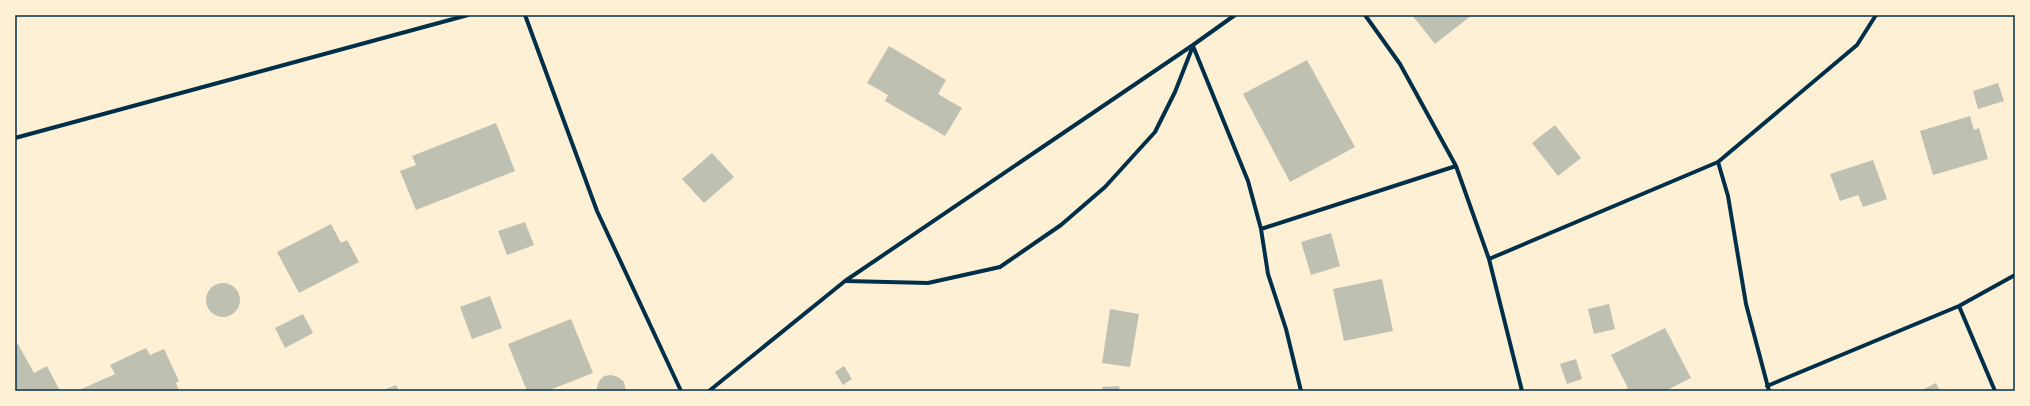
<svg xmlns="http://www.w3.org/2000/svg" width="2030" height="406" font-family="'Work Sans',sans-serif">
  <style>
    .building { fill: #bec0b2 }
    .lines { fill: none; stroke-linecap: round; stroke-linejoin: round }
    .minor { stroke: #003049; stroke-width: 4 }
    .neatline { fill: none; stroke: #003049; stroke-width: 1.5 }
  </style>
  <rect width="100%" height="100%" fill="#fdf0d5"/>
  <path class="building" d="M1412,15H1472L1435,44Z
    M889,46L946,80L938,94L962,108L945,136L885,101L888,95L867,83Z
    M1307,60L1355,147L1290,182L1243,94Z
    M1998,83L2004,101L1978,109L1973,91Z
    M1970,116L1974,130L1979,128L1988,159L1933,175L1920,131Z
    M496,123L515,171L416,210L400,171L416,165L412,156Z
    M1555,125L1581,158L1558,176L1532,143Z
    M712,153L734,177L704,203L682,179Z
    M1873,160L1887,199L1863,207L1858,195L1840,201L1830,174Z
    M525,222L534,245L507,255L498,231Z
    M331,224L341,243L347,240L359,262L299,293L277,252Z
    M1331,233L1340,266L1311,275L1301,242Z
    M1382,279L1393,331L1344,341L1333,289Z
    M206 300a17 17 0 1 1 34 0a17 17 0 1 1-34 0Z
    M490,296L502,328L472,339L460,307Z
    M1609,304L1615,329L1594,334L1588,309Z
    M1110,309L1139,314L1130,367L1102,363Z
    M303,314L313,333L285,348L275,328Z
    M571,319L593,373L547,391H527L508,344Z
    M1665,328L1691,378L1665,391H1622L1628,388L1611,355Z
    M18,344L34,373L47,366L60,391H15V346Z
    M146,348L150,355L164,349L179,381L176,383L179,391H77L115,374L110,365Z
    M1576,359L1582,379L1567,384L1560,364Z
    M844,366L852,379L843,385L835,372Z
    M611,375L618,377L624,382L626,391H596L599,381L604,376Z
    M1936,383L1940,391H1920Z
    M396,385L399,391H381Z
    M1119,386L1120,391H1103L1102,387Z"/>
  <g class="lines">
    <path class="minor" d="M525,15L597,211L681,391
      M1365,15L1400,64L1456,166L1489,259L1522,391
      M1193,46L1248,181L1261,229L1268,274L1286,329L1301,391
      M15,138L468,15
      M1718,162L1728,196L1746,304L1769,391
      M1261,229L1456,166
      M1489,259L1718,162L1857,45L1876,15
      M846,281L928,283L1000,267L1061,225L1105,187L1155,132L1175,92L1193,46
      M1959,306L1995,391
      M1767,386L1959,306L2015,275
      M709,391L845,281L1193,45L1235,15"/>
  </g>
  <rect width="2030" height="406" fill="none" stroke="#fdf0d5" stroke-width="32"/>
  <rect x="16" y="16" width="1998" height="374" class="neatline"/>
</svg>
